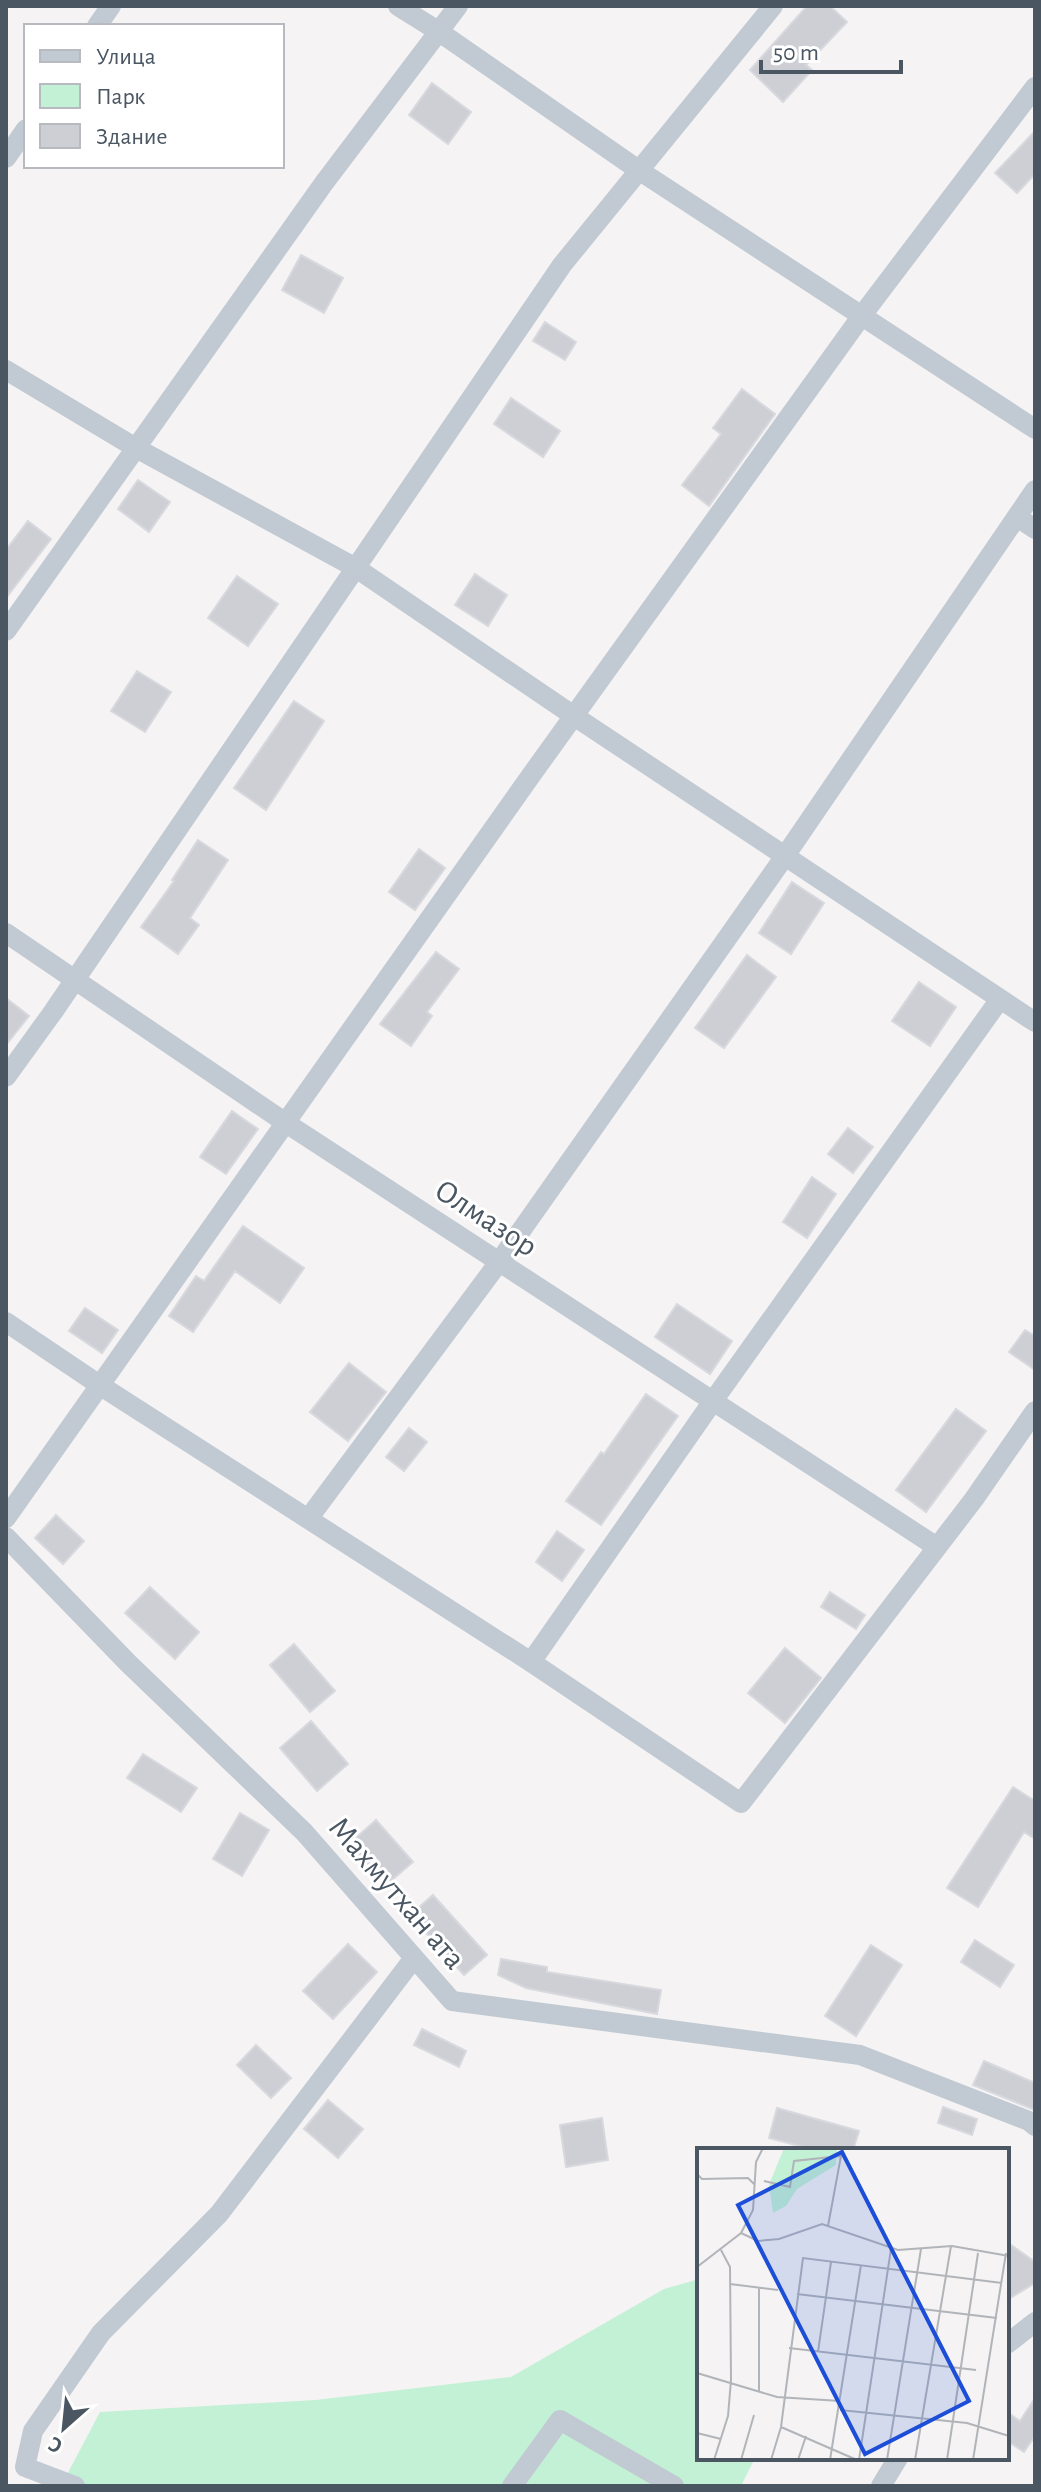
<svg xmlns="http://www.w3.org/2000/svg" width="1041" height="2492" font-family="'Alegreya Sans',sans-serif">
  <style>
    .green { fill: #c3f1d5 }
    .building { fill: #cdcfd5; stroke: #d7d9de; stroke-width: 2 }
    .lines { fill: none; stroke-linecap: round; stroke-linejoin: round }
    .minor { stroke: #c1cad2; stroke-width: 20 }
    .labels { text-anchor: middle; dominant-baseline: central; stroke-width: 6; stroke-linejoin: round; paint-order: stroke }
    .street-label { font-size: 32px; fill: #4a5661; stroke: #fff }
    .inset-road { fill: none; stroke: #b1b4b9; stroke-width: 2 }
    .view { fill: #1d4ed8; fill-opacity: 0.15; stroke: #1d4ed8; stroke-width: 4 }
    .inset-edge { fill: none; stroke: #4a5661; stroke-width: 4 }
  </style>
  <rect width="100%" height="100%" fill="#f5f3f3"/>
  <path class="green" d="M699,2279V2458H755L741,2486H61L100,2412L316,2400L511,2377L664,2289Z"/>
  <path class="building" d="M807,6H830L847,22L806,65L812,70L783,102L750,70Z
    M432,83L471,112L448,144L409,115Z
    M1035,131V174L1017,193L995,173Z
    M301,255L343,278L324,313L282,290Z
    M545,322L576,342L565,360L533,341Z
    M742,389L775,414L709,506L682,485L721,434L713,428Z
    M511,398L560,431L543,457L494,424Z
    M138,480L170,502L149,532L118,509Z
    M28,521L51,539L6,598V550Z
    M475,574L507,595L488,626L455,605Z
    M237,576L278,604L248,646L208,618Z
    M137,671L171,692L145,732L111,711Z
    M294,701L324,721L266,810L234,788Z
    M198,840L228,860L190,918L199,925L178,954L141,927L174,881L172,880Z
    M419,849L445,868L415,910L389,892Z
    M792,882L824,903L791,954L759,933Z
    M436,952L459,969L427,1012L432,1016L411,1046L380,1024Z
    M747,955L776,977L724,1048L695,1028Z
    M919,982L956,1007L930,1046L892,1021Z
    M6,998L29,1016L6,1045Z
    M232,1111L258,1129L226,1174L200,1157Z
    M848,1128L873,1147L853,1173L828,1154Z
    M812,1177L836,1194L807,1238L783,1222Z
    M243,1226L304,1268L280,1303L235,1271L193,1332L169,1316L196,1276L204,1281Z
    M677,1304L732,1341L710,1374L655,1337Z
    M85,1308L118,1330L102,1353L69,1331Z
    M1025,1330L1035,1336V1370L1009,1352Z
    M349,1363L386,1392L348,1441L310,1412Z
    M646,1394L678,1416L601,1525L566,1501L601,1452L604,1454Z
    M956,1409L986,1431L926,1512L896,1490Z
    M409,1428L427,1442L404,1471L386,1457Z
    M56,1515L84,1541L63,1564L35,1538Z
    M557,1531L584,1550L562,1581L536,1562Z
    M150,1587L199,1632L175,1659L125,1613Z
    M830,1592L865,1615L856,1629L821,1607Z
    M294,1644L335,1691L310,1712L270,1665Z
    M785,1648L821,1678L785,1723L748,1693Z
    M311,1721L348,1764L317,1791L280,1748Z
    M143,1754L197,1788L181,1812L127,1778Z
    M1013,1787L1035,1801V1839L1024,1832L978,1907L947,1888Z
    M240,1813L269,1830L242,1876L213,1859Z
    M376,1820L413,1862L385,1886L349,1844Z
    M433,1895L487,1955L464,1975L410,1915Z
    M975,1940L1014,1965L1000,1987L961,1962Z
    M348,1944L377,1972L333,2019L303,1991Z
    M871,1945L902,1965L856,2036L825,2016Z
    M501,1959L547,1967V1972L661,1990L657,2014L526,1988L498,1975Z
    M422,2029L466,2051L459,2067L414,2045Z
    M256,2045L291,2078L271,2098L237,2065Z
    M984,2061L1035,2083V2110L973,2085Z
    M328,2100L363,2129L338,2158L304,2129Z
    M943,2107L977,2119L972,2135L938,2123Z
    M777,2108L859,2131L853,2150H815L769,2138Z
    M602,2118L608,2160L566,2167L560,2125Z
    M1007,2242L1035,2262V2283L1007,2300Z
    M1035,2398V2436L1024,2452L1007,2441V2412L1020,2421Z"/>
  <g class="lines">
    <path class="minor" d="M398,6L438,31L640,171L1035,429
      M97,26L111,6
      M6,158L26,129
      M6,370L136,448L356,568L574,716L1035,1022
      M1017,517L1035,529
      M6,631L324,183L458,6
      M6,933L286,1123L937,1547
      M6,1077L53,1012L562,265L773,6
      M6,1322L101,1386L531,1662L741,1803L974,1499L1035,1411
      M6,1518L532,774L863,314L1035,87
      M308,1519L499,1262L785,856L1035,490
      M6,1537L128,1663L304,1832L452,2001L860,2055L1029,2121L1035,2126
      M531,1662L713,1401L1000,999
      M1007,2344L1035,2322
      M75,2486L25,2467L33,2431L101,2333L219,2214L414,1958
      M512,2486L560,2420L674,2486
      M881,2486L898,2458"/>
  </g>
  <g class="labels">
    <g class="street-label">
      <text transform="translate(486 1218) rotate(33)">Олмазор</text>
      <text transform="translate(397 1893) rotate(49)">Махмутхан ата</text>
    </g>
  </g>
  <g transform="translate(697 2148)">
    <rect width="312" height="312" fill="#f5f3f3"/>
    <path d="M87,0H140L139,17L100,41L89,58L76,65L72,37Z" fill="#c3f1d5"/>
    <path class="inset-road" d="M0,26L5,31L51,30L57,36M67,33L93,39L97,13L144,8L131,78M44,85L61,93L82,91L125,76L201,102L255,98L312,108M0,119L44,85L56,62L59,14L66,0M33,136L81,142M100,146L300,170M92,200L279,222M121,204L134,114M0,225L80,249L143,253M62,243V139M143,262L270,275L312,288M84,279L160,312M0,285L24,291M17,312L31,268L34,232L33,119L24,102M44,312L57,267M74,312L84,279L106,110L305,135M101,312L109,288M133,312L164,117M162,312L194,101M190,312L224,101M218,312L254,98M250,312L281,105M276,312L309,105"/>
    <path class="view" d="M145,4L272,253L168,306L41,57Z"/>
    <rect width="312" height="312" class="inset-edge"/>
  </g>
  <rect width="1041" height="2492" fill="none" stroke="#4a5661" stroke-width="16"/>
  <rect x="24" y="24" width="260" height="144" fill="#ffffff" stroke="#b7bbc0" stroke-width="2"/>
  <rect x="40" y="50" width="40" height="12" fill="#c1cad2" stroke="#b7bbc0" stroke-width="2"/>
  <text x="96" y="64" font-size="24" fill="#4a5661">Улица</text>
  <rect x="40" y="84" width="40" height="24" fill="#c3f1d5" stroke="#b7bbc0" stroke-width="2"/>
  <text x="96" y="104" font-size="24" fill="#4a5661">Парк</text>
  <rect x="40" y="124" width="40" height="24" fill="#cdcfd5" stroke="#b7bbc0" stroke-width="2"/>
  <text x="96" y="144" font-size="24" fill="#4a5661">Здание</text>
  <g transform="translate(64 2428) rotate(207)" stroke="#ffffff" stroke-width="6" paint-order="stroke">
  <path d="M0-6L14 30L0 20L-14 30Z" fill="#4a5661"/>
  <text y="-12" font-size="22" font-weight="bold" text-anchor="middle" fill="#4a5661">С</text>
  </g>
  <path d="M761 60v12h140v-12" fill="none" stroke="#4a5661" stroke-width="4"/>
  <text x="773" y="60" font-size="24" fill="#4a5661" stroke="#ffffff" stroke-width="6" paint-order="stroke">50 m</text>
</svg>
